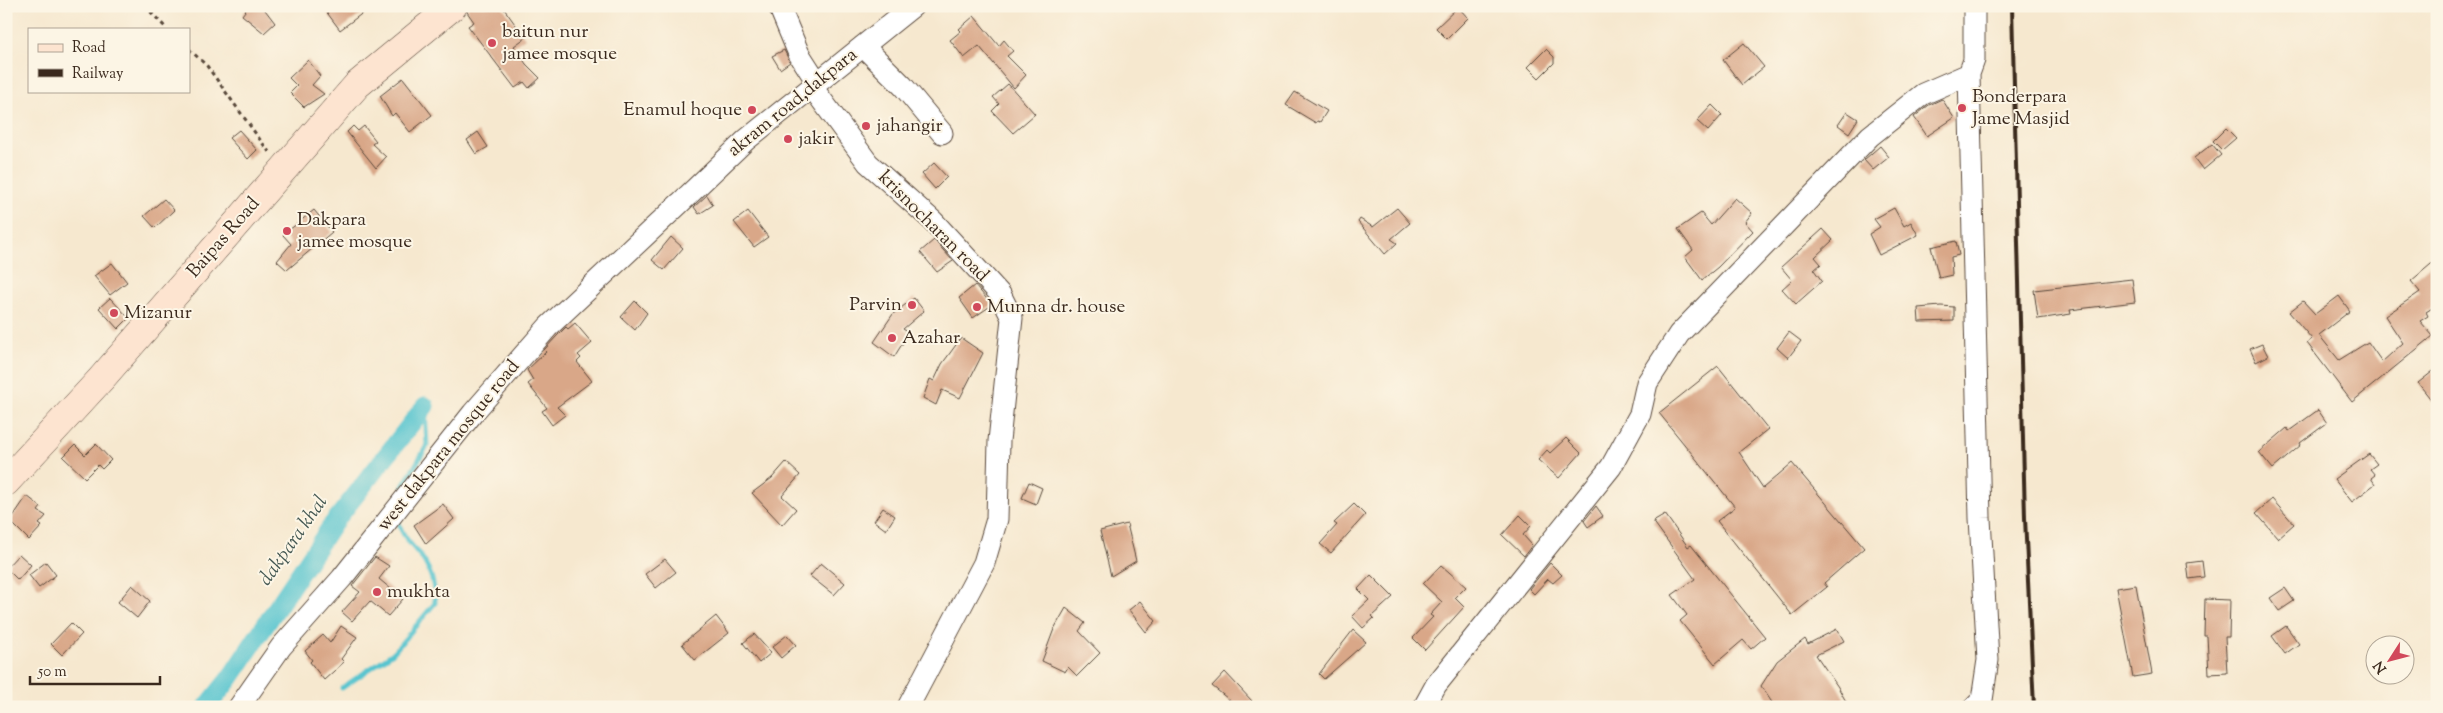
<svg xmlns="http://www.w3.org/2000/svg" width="2443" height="713" font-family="'Sorts Mill Goudy',serif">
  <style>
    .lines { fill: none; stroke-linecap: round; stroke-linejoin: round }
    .stream { stroke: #58c5cf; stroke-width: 5 }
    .canal { stroke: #58c5cf; stroke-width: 19 }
    .building { fill: #d9a788 }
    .street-casing { stroke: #574639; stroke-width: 23 }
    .secondary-casing { stroke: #574639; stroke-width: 29 }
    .path { stroke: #574639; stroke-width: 3; stroke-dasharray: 4 4; stroke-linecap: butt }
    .street { stroke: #fff; stroke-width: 21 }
    .secondary { stroke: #fde4d0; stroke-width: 28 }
    .rail { stroke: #3b2a1e; stroke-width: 4 }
    .poi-dot { fill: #d1495b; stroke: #fcf5e5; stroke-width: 2 }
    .labels { text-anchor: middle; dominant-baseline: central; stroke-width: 4; stroke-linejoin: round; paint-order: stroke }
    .poi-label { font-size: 19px; fill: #3b2a1e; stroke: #fcf5e5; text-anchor: start }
    .street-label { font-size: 19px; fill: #3b2a1e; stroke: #fcf5e5 }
    .water-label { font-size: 20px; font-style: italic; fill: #445853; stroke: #fcf5e5 }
  </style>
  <rect width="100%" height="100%" fill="#fcf5e5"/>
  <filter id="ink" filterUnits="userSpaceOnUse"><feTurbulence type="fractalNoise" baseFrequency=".02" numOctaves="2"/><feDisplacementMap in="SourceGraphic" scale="10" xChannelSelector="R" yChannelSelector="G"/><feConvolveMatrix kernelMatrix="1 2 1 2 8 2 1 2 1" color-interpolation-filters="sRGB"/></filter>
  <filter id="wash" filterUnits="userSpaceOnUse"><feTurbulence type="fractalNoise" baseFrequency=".0096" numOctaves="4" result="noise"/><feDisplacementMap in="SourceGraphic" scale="20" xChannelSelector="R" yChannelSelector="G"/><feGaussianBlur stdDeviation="1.12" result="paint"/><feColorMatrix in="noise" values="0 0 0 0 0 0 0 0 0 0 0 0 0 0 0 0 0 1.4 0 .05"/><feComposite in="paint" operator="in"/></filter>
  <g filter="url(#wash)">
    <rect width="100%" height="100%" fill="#f6e8cf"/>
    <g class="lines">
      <path class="stream" d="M403,486L427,446L425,406
        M342,688L393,653L435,603C435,587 431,571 422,558C412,545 400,535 398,518"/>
      <path class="canal" d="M207,707L230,678L332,525L425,406"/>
    </g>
    <g id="blocks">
      <path class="building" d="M249,6H262L275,23L264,33L242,15Z
        M322,6H372L340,30Z
        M468,6H502L525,38L514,46L526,64L540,78L529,88L524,82L515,88L468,26L474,22L467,12Z
        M1458,7L1468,18L1447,39L1436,28Z
        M974,16L999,46L1004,40L1013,51L1007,56L1026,75L1014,88L979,46L964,58L950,40L961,31L959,29Z
        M1744,43L1764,67L1742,85L1723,60Z
        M1546,49L1554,57V63L1539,78L1528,67Z
        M784,50L790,62L780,69L772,56Z
        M308,60L320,76L312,85L324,94L304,107L290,93L297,86L289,78Z
        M403,78L432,115L410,132L395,113L392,116L380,96Z
        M1008,84L1035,114L1013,133L992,111L999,104L993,97Z
        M1295,92L1327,111L1320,122L1317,121L1316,123L1286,105Z
        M1942,99L1954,118L1927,136L1914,117L1929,105Z
        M1712,105L1722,115L1708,131L1697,121Z
        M1847,112L1858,119L1849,133L1838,125Z
        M353,126L358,131L364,126L376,141L372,144L386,157L376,168L347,132Z
        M2226,128L2236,138L2222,150L2213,141Z
        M239,130L257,150L248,159L229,138Z
        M478,132L488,147L476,154L467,140Z
        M2212,144L2221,155L2203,170L2194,158Z
        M1880,146L1889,157L1873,170L1864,160Z
        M934,163L947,177L935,189L922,174Z
        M707,195L713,205L699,214L694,207Z
        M1735,198L1752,213L1745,222L1753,231L1718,267L1702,280L1685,257L1693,250L1678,229L1701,213L1711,225Z
        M164,199L174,210L155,228L144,216Z
        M1397,208L1410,223L1391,239L1397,243L1385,254L1358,222L1360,219L1373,227Z
        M1894,208L1904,226L1911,222L1918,235L1879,255L1869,234L1880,227L1874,219Z
        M314,210L332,232L287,270L277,261L291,244L283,235Z
        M748,211L768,237L754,247L734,222Z
        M1823,229L1833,240L1815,257L1821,264L1814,270L1822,281L1796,304L1782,289L1792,280L1781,267Z
        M671,237L683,248L664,270L652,260Z
        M934,240L953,261L937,272L920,252Z
        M1956,241L1959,255L1951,257L1952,275L1939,278L1931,247Z
        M2437,259V305L2426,312L2428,316L2420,321L2433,336L2352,402L2307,343L2312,339L2289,312L2303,301L2315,314L2339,296L2350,311L2319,335L2339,360L2368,342L2382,362L2403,343L2385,316L2420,292L2411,281Z
        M112,263L127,282L110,295L94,276Z
        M2132,279L2135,302L2070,310L2071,314L2038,319L2034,290Z
        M975,285L992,305L973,318L959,298Z
        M110,298L129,318L118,329L99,308Z
        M914,298L924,311L903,329L909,333L894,357L874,342L893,314Z
        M635,301L647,313L635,330L621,317Z
        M1941,306L1954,307V321L1919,322L1918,308Z
        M575,323L592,343L578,355L581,358L577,362L592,381L557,407L565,415L552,425L542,411L547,408L528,384L533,380L527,370L546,352L544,350L557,336L566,327L568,329Z
        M1789,332L1801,341L1788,358L1777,348Z
        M961,338L983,353L960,398L942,390L936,405L923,398L930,379L934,381L942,364Z
        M2262,344L2268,356L2256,362L2250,349Z
        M1718,366L1768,429L1739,452L1763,488L1792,463L1864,548L1824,583L1827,587L1792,615L1717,521L1735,507L1659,413Z
        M2437,368V407L2418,383Z
        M2318,410L2327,423L2300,443L2301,445L2273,469L2259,452L2287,428L2289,431Z
        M1566,438L1581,453L1559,478L1538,460L1547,450L1550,453Z
        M96,444L111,460L102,469L98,465L85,478L63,457L75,445L85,455Z
        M2369,454L2377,464L2370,469L2375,475L2371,478L2375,484L2352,502L2334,479Z
        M786,462L800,475L782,496L796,509L782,525L752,493L772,478Z
        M1029,482L1042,488L1036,504L1022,498Z
        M27,496L41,507L38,511L46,516L39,524L42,526L29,540L10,521Z
        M2272,499L2294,524L2278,538L2256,513Z
        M443,504L454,519L426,544L414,525Z
        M1354,504L1365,515L1331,553L1320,544L1337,525L1334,523Z
        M1596,506L1603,516L1588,527L1584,521Z
        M883,508L895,516L886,530L874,521Z
        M1665,514L1688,547L1691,545L1765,637L1751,649L1743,640L1715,664L1680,621L1687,615L1672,595L1695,579L1653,521Z
        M1520,515L1531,526L1523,535L1532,545L1524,556L1502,535Z
        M1127,524L1136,561L1111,576L1100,531Z
        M19,554L31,565L18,580L6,568Z
        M375,557L389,566L379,579L403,599L388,616L370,601L352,621L342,612L360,592L352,586Z
        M665,559L676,572L656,588L645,574Z
        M2202,561L2204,577L2189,579L2187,563Z
        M46,562L56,575L39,588L29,575Z
        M821,563L845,583L834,595L810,576Z
        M1550,563L1562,575L1553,583L1548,579L1534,594L1529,589Z
        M1441,565L1466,587L1455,598L1464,607L1425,650L1413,638L1433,617L1430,615L1442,602L1423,584Z
        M1371,575L1393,597L1372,616L1374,618L1363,628L1352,616L1369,600L1358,589Z
        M132,585L150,601L137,618L118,602Z
        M2136,585L2152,674L2133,677L2116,588Z
        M2285,588L2294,601L2279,611L2270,598Z
        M2205,599L2230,600L2229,637H2225L2227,673L2209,674L2207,636H2204Z
        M1140,601L1156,621L1146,632L1129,610Z
        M1066,608L1085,623L1079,631L1100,653L1077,676L1068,667L1065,672L1042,661L1054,629Z
        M716,616L729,633L695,660L682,644Z
        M71,623L82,634L62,655L51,644Z
        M341,626L357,637L341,659L344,662L324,680L310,662L312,660L305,651L323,635L330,643Z
        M2286,626L2299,644L2285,654L2272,636Z
        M1837,629L1844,641L1816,655L1838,687L1849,707H1775L1761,686L1777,661L1805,639L1808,644Z
        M1353,630L1366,642L1324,679L1319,674Z
        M754,634L771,653L759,663L743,643Z
        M787,635L796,645L781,658L772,647Z
        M1225,672L1252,701L1245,707H1238L1212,686Z"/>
    </g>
  </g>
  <g filter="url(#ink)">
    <use href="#blocks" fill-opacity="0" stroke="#574639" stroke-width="1"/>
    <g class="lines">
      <defs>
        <path id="street" d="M779,6L799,54L817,82
          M1974,6V60L1969,74L1980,518L1988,660L1982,700L1975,707
          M863,46L903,86L942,133
          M812,87L868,163L933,221L968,259L1000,294L1012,318L999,441L997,519L984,563L908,707
          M678,205L746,140L913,6
          M239,707L281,647L342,578L473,413L548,327L680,203
          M1424,707L1436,685L1611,467L1640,414L1647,383L1679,334L1870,136L1923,94L1969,74"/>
        <path id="secondary" d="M6,482L101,379L357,85L453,6"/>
      </defs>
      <use href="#street" class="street-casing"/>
      <use href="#secondary" class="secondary-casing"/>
      <path class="path" d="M145,6L167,29
        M189,49L207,66L269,152"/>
      <use href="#street" class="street"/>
      <use href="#secondary" class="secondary"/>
      <path class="rail" d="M2012,6L2025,518L2034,707"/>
    </g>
  </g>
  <g class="poi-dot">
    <circle cx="492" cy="43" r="5"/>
    <circle cx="1962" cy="108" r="5"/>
    <circle cx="752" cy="110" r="5"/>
    <circle cx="866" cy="126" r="5"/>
    <circle cx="788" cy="139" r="5"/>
    <circle cx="287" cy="231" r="5"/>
    <circle cx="912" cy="305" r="5"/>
    <circle cx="977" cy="307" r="5"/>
    <circle cx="114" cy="313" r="5"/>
    <circle cx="892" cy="338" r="5"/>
    <circle cx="377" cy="592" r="5"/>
  </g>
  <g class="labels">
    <g class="poi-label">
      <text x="502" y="32">baitun nur<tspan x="502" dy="22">jamee mosque</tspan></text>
      <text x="1972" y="97">Bonderpara<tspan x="1972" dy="22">Jame Masjid</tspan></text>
      <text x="742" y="110" text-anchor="end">Enamul hoque</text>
      <text x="876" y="126">jahangir</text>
      <text x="798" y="139">jakir</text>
      <text x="297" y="220">Dakpara<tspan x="297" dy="22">jamee mosque</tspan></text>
      <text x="902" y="305" text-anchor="end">Parvin</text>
      <text x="987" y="307">Munna dr. house</text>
      <text x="124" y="313">Mizanur</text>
      <text x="902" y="338">Azahar</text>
      <text x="387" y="592">mukhta</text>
    </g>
    <g class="street-label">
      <text transform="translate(793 103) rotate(-39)">akram road,dakpara</text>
      <text transform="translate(933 227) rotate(45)">krisnocharan road</text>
      <text transform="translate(224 238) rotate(-49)">Baipas Road</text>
      <text transform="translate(449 446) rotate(-51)">west dakpara mosque road</text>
    </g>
    <g class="water-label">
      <text transform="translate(294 541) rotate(-55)">dakpara khal</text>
    </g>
  </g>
  <rect width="2443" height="713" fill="none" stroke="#fcf5e5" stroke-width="25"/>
  <rect x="28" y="28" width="162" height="65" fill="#fcf5e5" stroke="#afa495"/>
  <rect x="38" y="44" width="25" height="8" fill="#fde4d0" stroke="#afa495"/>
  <text x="72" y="52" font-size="15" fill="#3b2a1e">Road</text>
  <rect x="38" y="69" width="25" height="8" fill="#3b2a1e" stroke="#afa495"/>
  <text x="72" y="78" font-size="15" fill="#3b2a1e">Railway</text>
  <g transform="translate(2390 660) rotate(234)"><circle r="24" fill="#fcf5e5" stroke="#afa495"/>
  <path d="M0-4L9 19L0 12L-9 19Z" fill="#d1495b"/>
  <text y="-8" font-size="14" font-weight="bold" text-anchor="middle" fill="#3b2a1e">N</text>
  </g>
  <path d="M30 676v8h130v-8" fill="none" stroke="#3b2a1e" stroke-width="2.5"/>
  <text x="38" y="676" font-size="15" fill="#3b2a1e" stroke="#fcf5e5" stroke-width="4" paint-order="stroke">50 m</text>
</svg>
